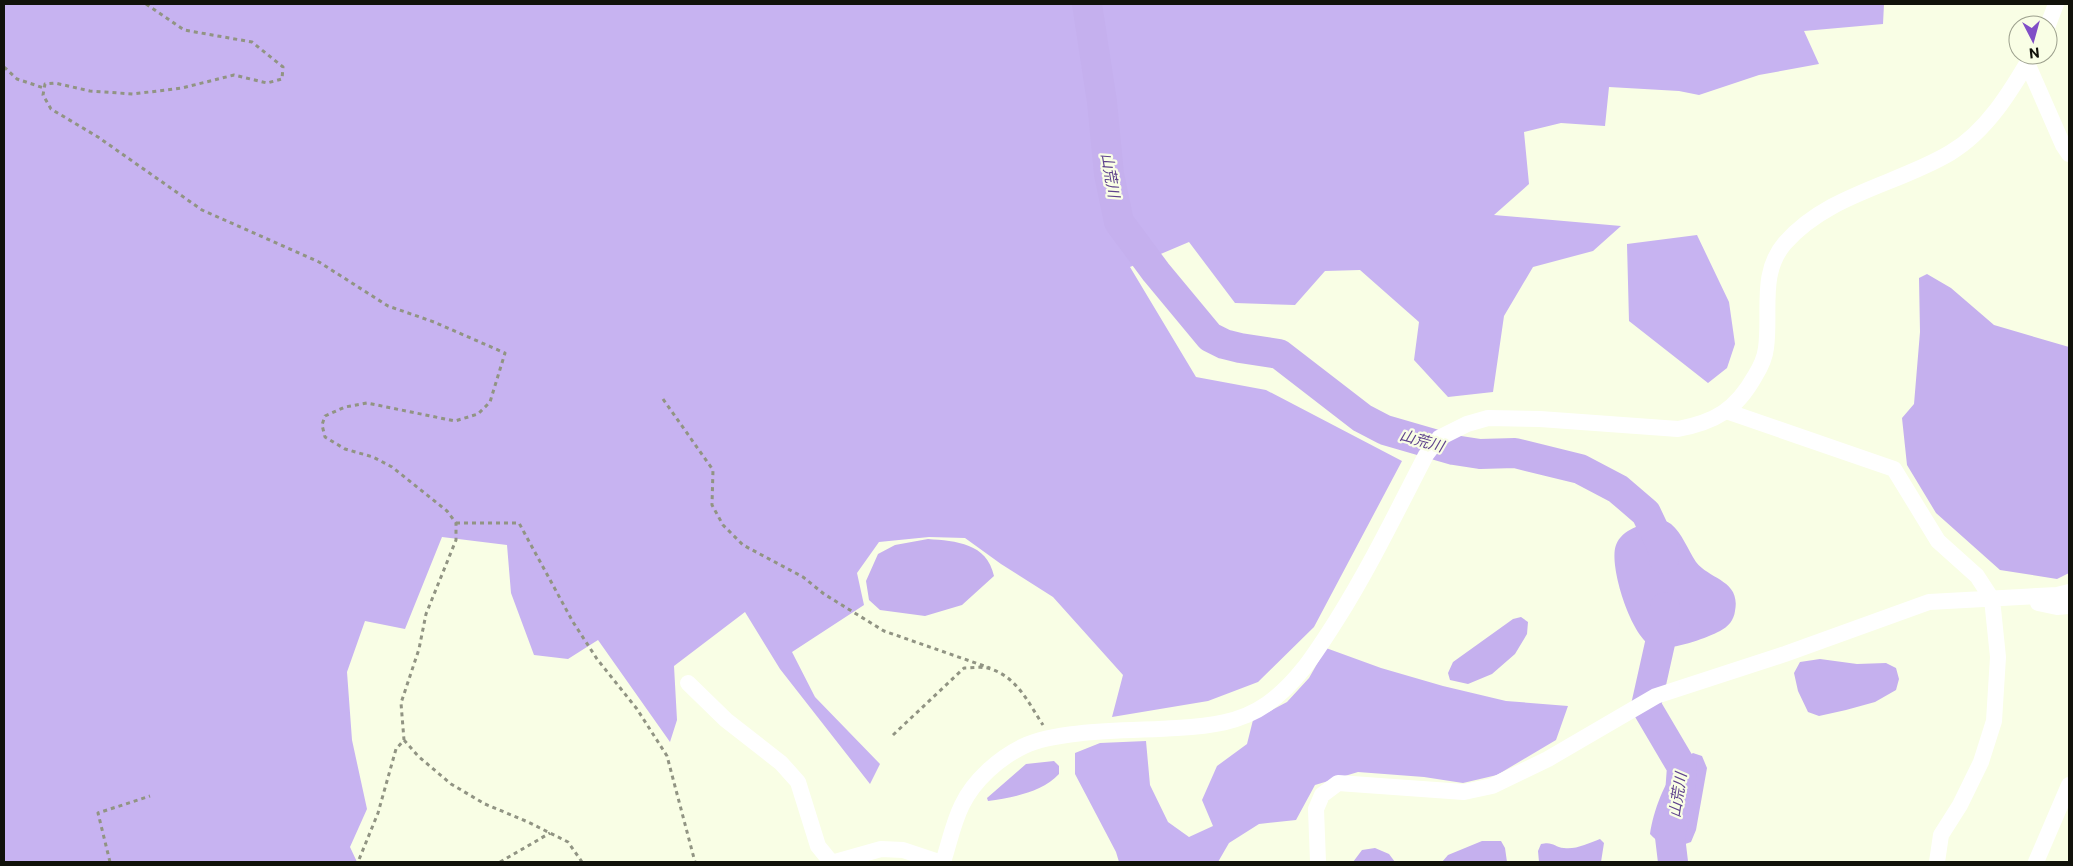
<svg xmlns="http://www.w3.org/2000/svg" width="2073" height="866" font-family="Commissioner,'Noto Sans JP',sans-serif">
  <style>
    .forest { fill: #c7b3f1 }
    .water { fill: #c5b0ee }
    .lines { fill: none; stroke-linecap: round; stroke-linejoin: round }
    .river { stroke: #c5b0ee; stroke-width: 30 }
    .path { stroke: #919483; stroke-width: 3; stroke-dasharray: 4 4; stroke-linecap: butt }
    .minor { stroke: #fff; stroke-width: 16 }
    .labels { text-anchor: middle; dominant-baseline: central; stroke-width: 4.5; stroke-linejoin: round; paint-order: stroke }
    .water-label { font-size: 15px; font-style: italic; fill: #5e428c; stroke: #f9fee5 }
  </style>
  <rect width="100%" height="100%" fill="#f9fee5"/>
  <path class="forest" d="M4,4H1884L1883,24L1804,31L1819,64L1759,75L1699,95L1679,91L1609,87L1605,126L1561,123L1524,132L1529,184L1494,215L1621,226L1593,251L1533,267L1504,316L1493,392L1448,397L1414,360L1419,322L1360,270L1325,271L1295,305L1235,303L1189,242L1130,267L1196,377L1266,390L1402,461L1314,627L1258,682L1208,701L1112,717L1123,675L1053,597L1001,564L965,538L929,537L879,542L857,573L864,605L792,652L815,697L880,764L870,784L780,669L745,612L674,666L677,720L670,742L598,640L568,659L534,655L511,593L507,545L442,537L405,629L365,621L347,672L352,740L367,809L350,847L357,862H4Z
    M1697,235L1729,302L1735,344L1727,368L1708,383L1629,321L1627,244Z
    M1326,648L1381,668L1443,686L1506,701L1568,706L1556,740L1497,775L1463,783L1424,777L1358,772L1315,785L1296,820L1259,824L1229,843L1218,862H1119L1116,852L1075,774V753L1100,743L1146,741L1150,785L1168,822L1189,837L1213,826L1202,800L1217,766L1247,744L1253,720L1287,702L1309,678Z"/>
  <path class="water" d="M1927,274L1951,288L1994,325L2069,347V573L2057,579L2000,570L1936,513L1907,465L1902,418L1914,404L1920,332L1919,278Z
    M1656,519C1661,520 1667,521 1671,524C1682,533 1688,550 1696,562C1710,580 1741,580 1735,611C1734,620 1728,627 1720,631C1705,639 1670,651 1654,647C1632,641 1608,565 1616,545C1622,529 1642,525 1656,519Z
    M928,539C956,541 987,543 994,576L962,605L925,616L880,610L869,600L866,581L878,554L895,545Z
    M1521,617L1528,622L1527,634L1515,654L1492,674L1468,684L1450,680L1448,673L1453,662L1513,619Z
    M1820,659L1857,664L1886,663L1896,668L1899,679L1896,690L1875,702L1846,710L1819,716L1808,712L1798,691L1794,673L1800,662Z
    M1693,753L1702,756L1707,768L1696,830L1691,842C1673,849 1663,848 1650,834C1654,807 1669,767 1693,753Z
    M1054,761L1059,766V774C1041,793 1013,797 988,801L987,798L1026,764Z
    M1600,839L1604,843L1601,862H1539L1538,851L1541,844C1553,841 1554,847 1564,848C1575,850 1589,843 1600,839Z
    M1482,841H1501L1505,848L1507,862H1442L1448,855Z
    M1375,848L1389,854L1395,862H1353L1362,850Z"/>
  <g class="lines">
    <path class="river" d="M1087,4L1102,102L1109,174L1119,222L1156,272L1210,337L1224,344L1240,348L1279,354L1362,418L1385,430L1454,450L1480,454L1515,453L1580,469L1618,489L1646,513L1664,551V559
      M1665,607V621L1646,706L1682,767L1680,794L1670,837L1673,862"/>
    <path class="path" d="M146,4L184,30L252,42L283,67L282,79L267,83L234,75L182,88L133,94L90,91L55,83L45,84L43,95L51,109L98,137L202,210L319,262L388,306L434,322L505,353L490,402L478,414L455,421L367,403L345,407L325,416L322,425L325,437L345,449L373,457L392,467L447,511L456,523V540L426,614L419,649L401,703L404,740L396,749L378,813L358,862
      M4,67L17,79L44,88
      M663,399L713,470L712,505L723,525L743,545L803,577L824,594L884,631L990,668
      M456,523H519L573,622L597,659L637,709L667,756L695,862
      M893,735L964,668C972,668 984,666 991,669C1018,678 1029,704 1043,725
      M404,740L418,756L451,784L485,804L528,822L568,842L582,862
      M110,862L98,813L150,796
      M500,862L550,833"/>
    <path class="minor" d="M2048,25L2056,4
      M2027,63L2063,145L2069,154
      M1726,411L1894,469L1938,541L1977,576L1992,599L1998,657L1994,721L1981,762L1960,805L1941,835L1937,862
      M2038,603L2057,607L2069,606
      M688,683L726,720L781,763L798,782L818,846L831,862
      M835,862L881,849L903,850L939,862
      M943,862C949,844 953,823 962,805C974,780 999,758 1024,746C1060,729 1136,731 1177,728C1209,726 1240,723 1267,704C1298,682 1316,652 1336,621C1370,567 1397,511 1426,455L1439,438L1467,424L1488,418L1540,419L1678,429C1715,422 1736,410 1755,376C1760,368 1765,357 1766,348C1771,312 1759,273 1785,243C1828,194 1896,185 1950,153C1987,131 2011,91 2032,55
      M1318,862L1316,809L1322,795L1338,783L1464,792L1492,786L1548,759L1656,696L1785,654L1929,602L2057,595L2069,592
      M2036,862L2069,785"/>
  </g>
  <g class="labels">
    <g class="water-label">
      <text transform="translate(1111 175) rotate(80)">山荒川</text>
      <text transform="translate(1422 440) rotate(16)">山荒川</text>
      <text transform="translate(1677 795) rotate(-81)">山荒川</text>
    </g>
  </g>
  <rect width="2073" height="866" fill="none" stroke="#11120a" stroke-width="10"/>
  <g transform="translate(2033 40) rotate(174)"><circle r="24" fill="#f9fee5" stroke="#9ca08d"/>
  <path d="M0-4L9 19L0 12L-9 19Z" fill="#814fc7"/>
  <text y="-8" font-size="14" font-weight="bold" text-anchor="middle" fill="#11120a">N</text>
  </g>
</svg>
